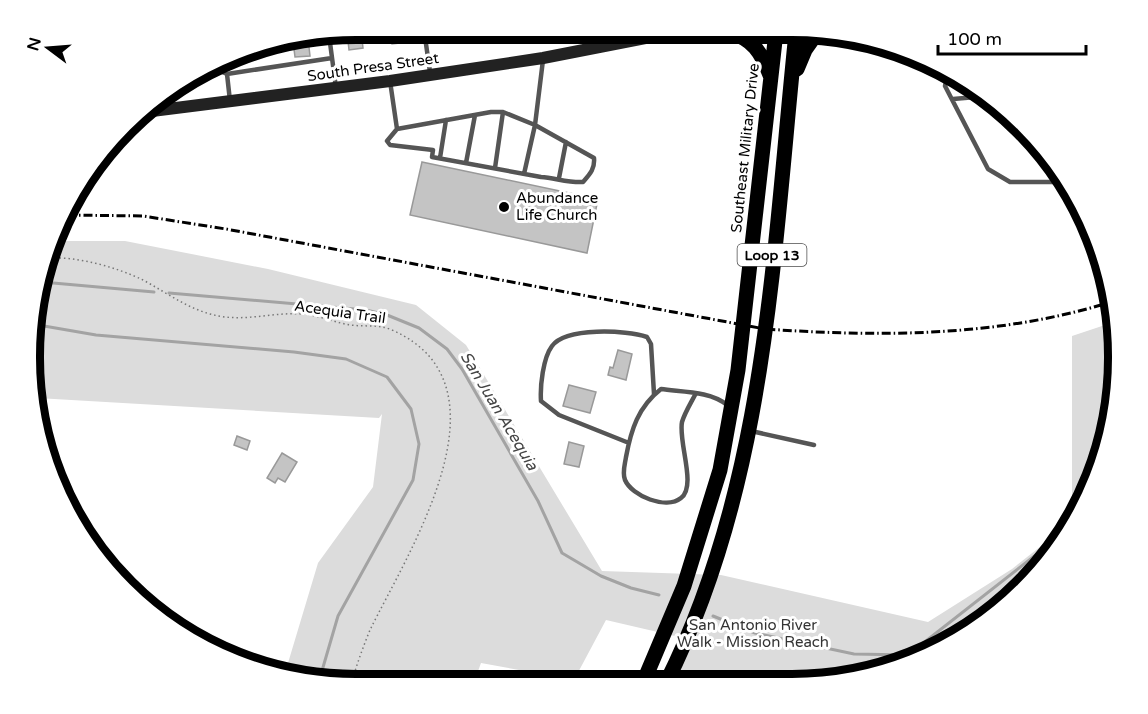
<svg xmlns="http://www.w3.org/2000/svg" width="1148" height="714" font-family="'Varela Round',sans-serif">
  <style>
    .green { fill: #dcdcdc }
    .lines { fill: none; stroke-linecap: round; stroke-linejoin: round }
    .stream { stroke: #a3a3a3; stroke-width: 3 }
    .building { fill: #c4c4c4; stroke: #999; stroke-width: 1.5 }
    .path { stroke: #777; stroke-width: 1.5; stroke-dasharray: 1.5 3; stroke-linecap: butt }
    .service { stroke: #555; stroke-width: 4.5 }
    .secondary { stroke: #222; stroke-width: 12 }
    .primary { stroke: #000; stroke-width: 15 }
    .rail { stroke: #000; stroke-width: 3; stroke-dasharray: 9 3 1.5 3; stroke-linecap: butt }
    .poi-dot { fill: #000; stroke: #fff; stroke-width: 2 }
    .labels { text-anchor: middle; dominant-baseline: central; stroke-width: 6; stroke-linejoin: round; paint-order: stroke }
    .shield { fill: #fff; stroke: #4c4c4c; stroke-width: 1.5 }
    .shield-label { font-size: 14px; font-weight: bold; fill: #000 }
    .street-label { font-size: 15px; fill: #000; stroke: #fff }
    .poi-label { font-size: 15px; fill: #000; stroke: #fff; text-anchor: start }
    .park-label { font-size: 15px; fill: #333; stroke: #fff }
    .water-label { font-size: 16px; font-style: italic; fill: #444; stroke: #fff }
    .rim { fill: none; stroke: #000; stroke-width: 8 }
  </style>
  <rect width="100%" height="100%" fill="#fff"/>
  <path class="green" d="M53,241H125L268,269L416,305L466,345L602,571L721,575L928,622L1012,569L1064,528L1051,556L954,640L896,667L813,683H675L692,640L606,620L574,680L481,663L474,682L315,681L285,673L318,563L373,487L382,414L379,418L37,398L30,357L47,252Z
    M1111,323L1113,348L1107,441L1072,512V336Z"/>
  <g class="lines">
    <path class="stream" d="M42,282L154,292
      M169,293L366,310L387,315L419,328L447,349L462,369L538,501L562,553L601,576L631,588L659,595
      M36,318L44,326L96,335L294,352L346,359L387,377L411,409L419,444L413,480L338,616L319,681
      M713,616L755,633L854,654L908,655L1060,536"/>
  </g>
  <path class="building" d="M361,30L363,48L349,50L347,32Z
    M390,30H401V36H407L408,42L392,44Z
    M441,30L458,31L459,35L441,37Z
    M308,38L310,56L295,57L293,41Z
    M250,48L251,60L237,62L236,56Z
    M422,162L598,199L587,253L410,215Z
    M618,350L632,354L626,380L608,375L610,367L613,368Z
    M569,385L596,392L590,413L563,406Z
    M237,436L250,441L247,450L234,445Z
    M569,442L584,446L579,467L564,464Z
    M282,453L297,462L285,482L278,478L275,483L267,478Z"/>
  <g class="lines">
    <path class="path" d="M46,258C77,256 116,267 143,280C171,295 193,313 225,317C251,320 277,312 302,314C319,315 335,323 351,325C365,327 379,324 392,330C517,385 408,552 370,630C363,647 357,664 352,681
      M1008,594L1053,551
      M956,639L962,626L978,620
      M830,680L883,669"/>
    <path class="service" d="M424,30L430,72
      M583,31L585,47
      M329,35L336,88
      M213,68L227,74L332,58
      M948,73L945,86L988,169L1010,182H1064
      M227,74L230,101
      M390,81L397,129L491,112H503L535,125L543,60
      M953,99L988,96
      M397,129L387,141L390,145L433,150L432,157L541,177C555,178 569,183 583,182C590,174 595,169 594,158L535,125L524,174
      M440,158L446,120
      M466,163L475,115
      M495,168L503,112
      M559,178L566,142
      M696,393C691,403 685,412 682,422C678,442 697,486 681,498C666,510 632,496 625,480C622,473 625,464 626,457C631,430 638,407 661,389C681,392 711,391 727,405
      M751,431L814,445
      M629,443L559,415L541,401C540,386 543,358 552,346C566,327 626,330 647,337L651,344L654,394"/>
    <path class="secondary" d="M144,112L390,81L543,58L676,32"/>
    <path class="primary" d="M729,32C753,39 761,52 770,75
      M797,69L805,50L817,33
      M643,683L684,586L720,470L738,370L776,32
      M666,683C767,482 773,252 796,33"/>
    <path class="rail" d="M67,215L143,216L226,229L765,329C882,337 998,337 1111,302"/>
  </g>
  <circle class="poi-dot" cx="504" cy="207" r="6"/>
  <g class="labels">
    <rect class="shield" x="737.5" y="244" width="69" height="22" rx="4.5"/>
    <g class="shield-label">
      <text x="772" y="255">Loop 13</text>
    </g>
    <g class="street-label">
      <text transform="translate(373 67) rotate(-8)">South Presa Street</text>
      <text transform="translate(745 148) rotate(-84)">Southeast Military Drive</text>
      <text transform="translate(340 312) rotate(8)">Acequia Trail</text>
    </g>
    <g class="poi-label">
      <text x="516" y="198">Abundance<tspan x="516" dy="17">Life Church</tspan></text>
    </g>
    <g class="park-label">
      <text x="753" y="625">San Antonio River<tspan x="753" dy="17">Walk - Mission Reach</tspan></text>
    </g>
    <g class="water-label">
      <text transform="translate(499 411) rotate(59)">San Juan Acequia</text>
    </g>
  </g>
  <path d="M0 0H1148V714H0ZM356 40H792A316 316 0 0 1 1108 356V358A316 316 0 0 1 792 674H356A316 316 0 0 1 40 358V356A316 316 0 0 1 356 40Z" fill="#fff" fill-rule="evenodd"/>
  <path class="rim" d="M356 40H792A316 316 0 0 1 1108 356V358A316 316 0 0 1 792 674H356A316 316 0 0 1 40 358V356A316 316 0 0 1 356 40Z"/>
  <g transform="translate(48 48) rotate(286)" stroke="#ffffff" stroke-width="4.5" paint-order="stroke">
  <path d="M0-4.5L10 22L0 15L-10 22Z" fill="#000000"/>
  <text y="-9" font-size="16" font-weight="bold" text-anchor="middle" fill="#000000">N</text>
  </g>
  <path d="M938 45v9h148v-9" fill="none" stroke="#000000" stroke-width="3"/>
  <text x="947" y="45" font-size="18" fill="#000000" stroke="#ffffff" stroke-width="4.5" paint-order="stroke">100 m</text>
</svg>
